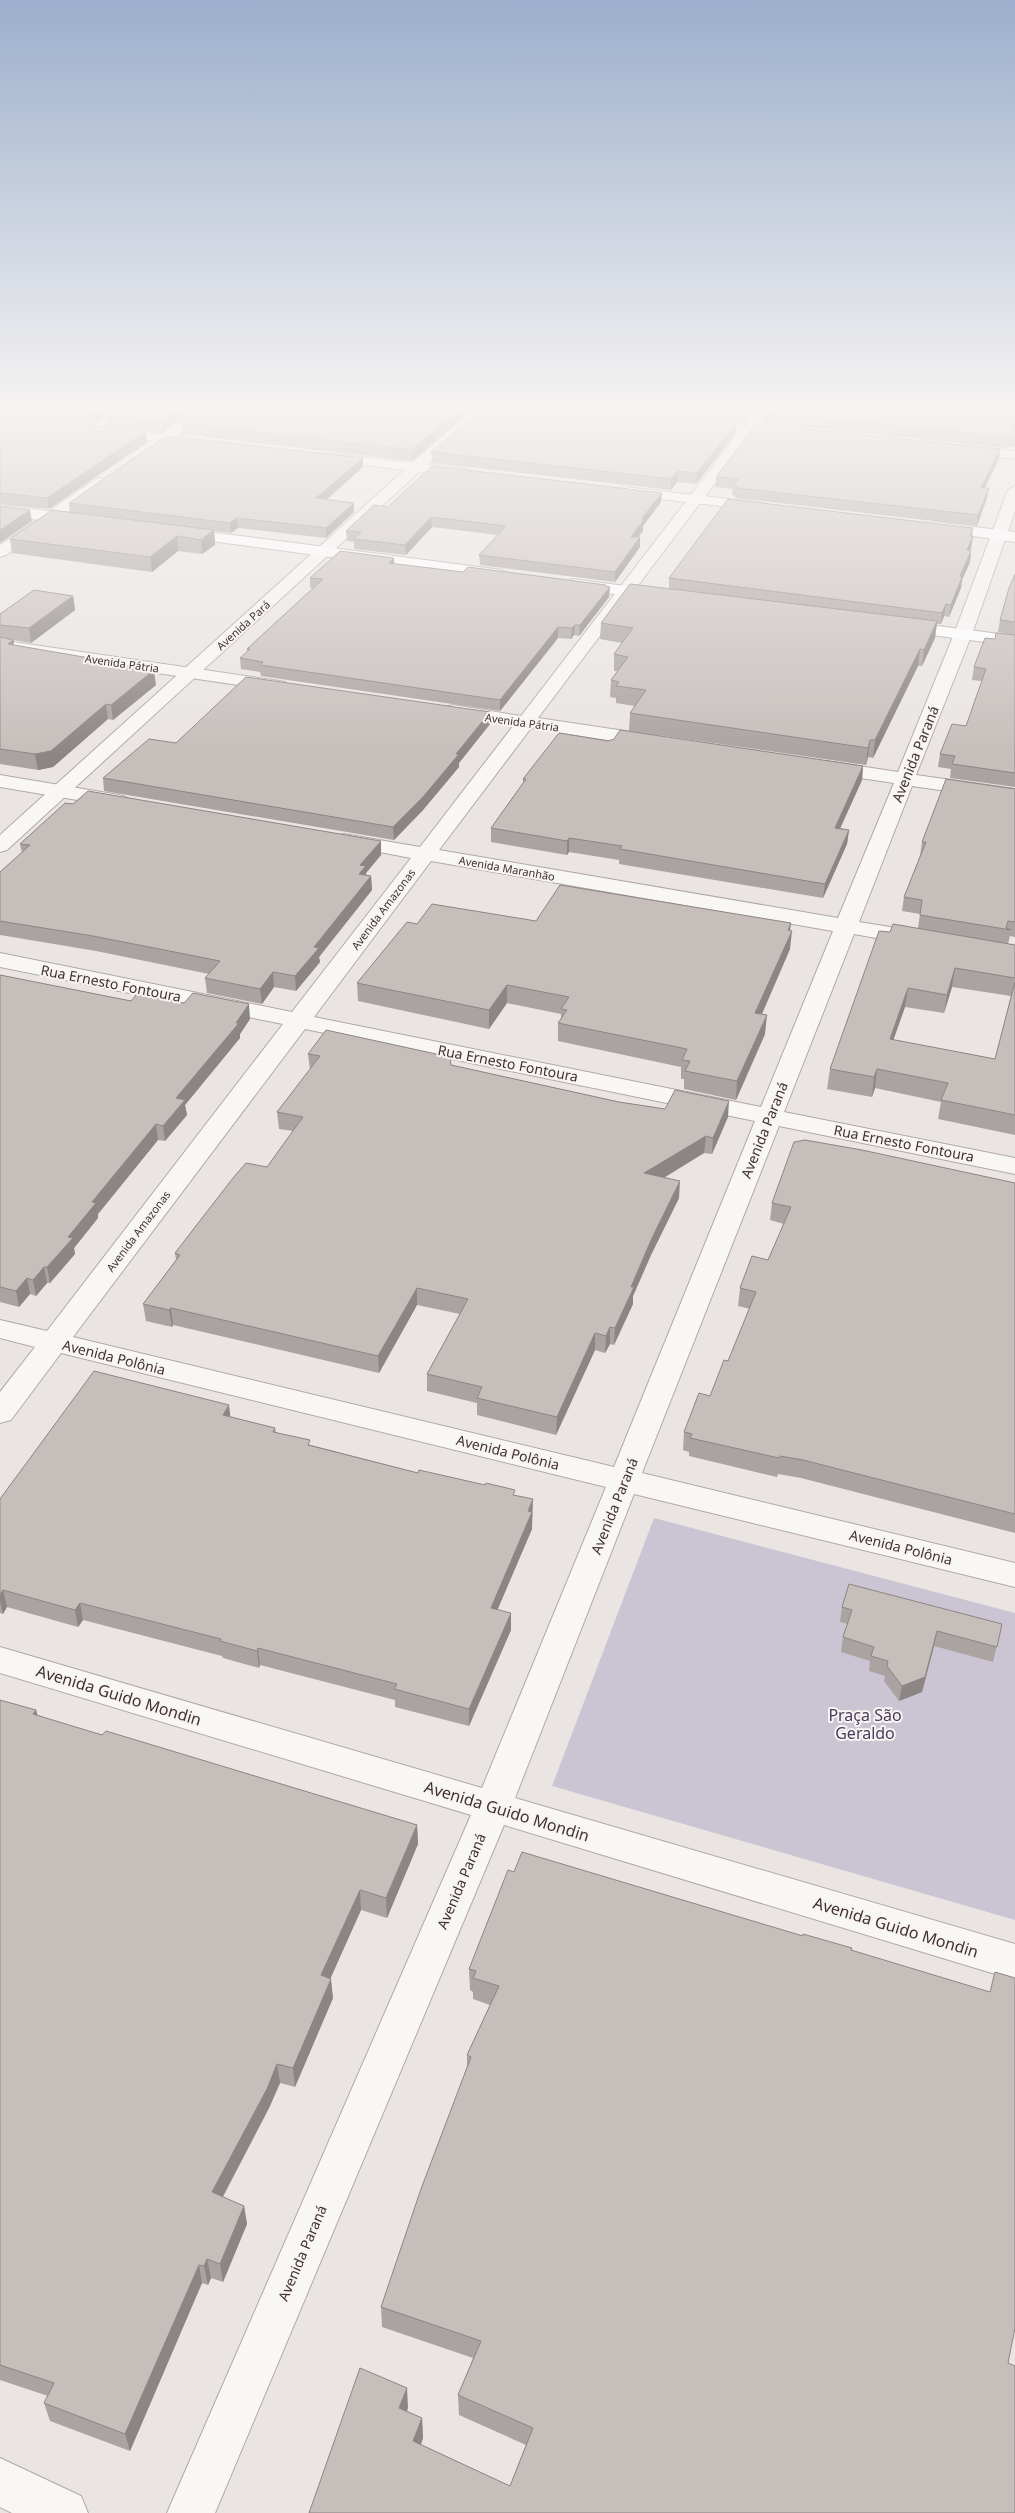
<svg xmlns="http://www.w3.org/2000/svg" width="1015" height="2513" font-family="'Noto Sans',sans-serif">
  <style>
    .green { fill: #cbc5d3 }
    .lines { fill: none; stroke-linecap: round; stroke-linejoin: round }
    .service-casing { stroke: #b1a8a5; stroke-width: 3 }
    .minor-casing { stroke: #b1a8a5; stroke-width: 2 }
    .tertiary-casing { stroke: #b1a8a5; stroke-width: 2 }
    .secondary-casing { stroke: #b1a8a5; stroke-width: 2 }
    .service { fill: #f9f7f6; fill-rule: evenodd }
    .minor { fill: #f9f7f6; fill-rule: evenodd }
    .tertiary { fill: #f9f7f6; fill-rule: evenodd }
    .secondary { fill: #fff; fill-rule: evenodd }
    .wall { fill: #aaa3a1; fill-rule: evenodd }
    .shaded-wall { fill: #8b8583 }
    .building { fill: #c6bebb; stroke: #8b8583 }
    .labels { text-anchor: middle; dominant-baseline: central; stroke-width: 4; stroke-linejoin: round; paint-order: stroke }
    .far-street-label { font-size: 11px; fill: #41322d; stroke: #f7f4f3 }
    .street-label { font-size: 14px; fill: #41322d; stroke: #f7f4f3 }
    .near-street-label { font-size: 16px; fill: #41322d; stroke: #f7f4f3 }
    .near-park-label { font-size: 16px; fill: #4a3b5b; stroke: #f7f4f3 }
  </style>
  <rect width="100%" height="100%" fill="#eae5e3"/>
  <path class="green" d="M654,1518L1015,1613V1920L552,1786Z"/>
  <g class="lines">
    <defs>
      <path id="service" d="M128,405H137L93,432L86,430Z"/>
      <path id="minor" d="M205,405H220L143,459H133L131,456L133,453Z
        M479,405H493L421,470H411L409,467L411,464Z
        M760,405H774L538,718L652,735L659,737L661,741L659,745L652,747L531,728L439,850L838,918L894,783L826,773L819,771L816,767L819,763L826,761L898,772L954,634L1008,490L1015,486V511L972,634L916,775L1015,789V801L912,786L859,922L915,931L923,933L926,938L923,943L915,945L854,934L784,1112L1015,1158V1174L779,1126L642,1473L1015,1563V1587L634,1494L515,1798L1015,1944V1980L504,1825L215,2513H167L471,1815L0,1673V1647L482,1788L606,1487L61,1353L11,1420L0,1423V1392L35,1347L0,1338V1320L47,1331L283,1024L0,967V953L292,1012L411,858L337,844L334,840L337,836L344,834L420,847L513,726L446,715L444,711L446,707L453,705L521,716ZM431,861L833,931L761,1107L314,1017ZM305,1029L755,1121L614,1467L73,1337Z
        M962,446L1015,451V459L957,453L955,450Z
        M101,478L108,482L106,485L6,555L0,557V545L96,479Z
        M0,640L279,681L285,682L288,686L285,690L279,691L0,650Z
        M0,775L119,795L126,797L129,801L126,805L119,807L0,787Z"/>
      <path id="tertiary" d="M416,463L423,467L421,470L7,850L0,852V835L411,464Z
        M0,2458L81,2496L88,2513H12L0,2507Z"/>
      <path id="secondary" d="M110,428L199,438L206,442L199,446L105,435L103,432Z
        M326,453L467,469L474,473L467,477L321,460L319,457Z
        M624,487L763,503L770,507L763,511L619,494L617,491Z
        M0,505L80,515L88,520L80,525L0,515Z
        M935,522L1015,532V542L930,530L927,527Z
        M178,528L502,570L510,575L502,580L173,536L170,533Z
        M572,579L663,591L671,596L663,601L566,587L564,584Z
        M899,621L1015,636V646L893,630L891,626L893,622Z"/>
    </defs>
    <use href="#service" class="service-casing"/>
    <use href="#minor" class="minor-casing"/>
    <use href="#tertiary" class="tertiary-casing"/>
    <use href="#secondary" class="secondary-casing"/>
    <use href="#service" class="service"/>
    <use href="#minor" class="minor"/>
    <use href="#tertiary" class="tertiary"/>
    <use href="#secondary" class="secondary"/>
  </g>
  <path class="wall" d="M0,405H202L162,432L107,425L106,416L93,424L0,413Z
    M477,405L412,461L182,434L181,423Z
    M583,405H758L745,421Z
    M1015,405V447L1006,446L1005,448L762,422L763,412Z
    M0,415L147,442L49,509L0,504Z
    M737,422L736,433L696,484L677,482L671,490L432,463L431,452Z
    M999,459L985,488L987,498L977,526L735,498V496L732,495L733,489L715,487L716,477Z
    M363,467L326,500L354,503V512L326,538L238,528L231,533L214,531L215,545L202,554L178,551L152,572L12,553L10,539L70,512L69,503Z
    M661,502L643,526V531L638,537H640V547L615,582L480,565L479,555L498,535L432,527L406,555L354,549V542L347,541L346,531L388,507Z
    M973,528L970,562L962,580L961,588L949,617L944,616L941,624H937L935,638L922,666H918L873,758L868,757L866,765L629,731L630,713L635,706L616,703V698L610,697L611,680L618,671H614V654L622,643L600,639L601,623L669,589V578Z
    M394,558V564L463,572L606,587L609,597L579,636L574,635L571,639L558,638L500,711L261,676L260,672L241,669L240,658L248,652L247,649L313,588H310V578Z
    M1015,574V635L998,632L1000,620Z
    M73,596L75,610L31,643L14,640V645L101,663L156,685L113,720L108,719L53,767L38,770L0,764V614Z
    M1015,635V787L950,778L951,769L938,767L940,754L966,726L982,681L972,680L974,667L995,639Z
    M490,712V724L459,763V767L423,810L394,840L104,791L103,778L176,743Z
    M608,741L863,766L862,780L840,828L849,830L847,844L823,898L619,864V860L569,852L567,855L491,842V828L523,783V779Z
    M1015,789V937L1010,936L1008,944L1015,945V1135L938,1119L941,1102L875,1088L872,1097L827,1089L830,1069L890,932L918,928L920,914L902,911L904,897L920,856L922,842ZM952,987L1011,996L995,1059L893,1040L905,1007L944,1013Z
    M20,844L381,855L366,873V875L371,876L372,890L319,957L320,962L296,991L274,987L262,1004L207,993L205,978L209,974L96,951L0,935V872L22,853Z
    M536,921L790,931V949L762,1014L765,1034L736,1100L684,1089V1079H681V1067L558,1041V1023L561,1019V1014L507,1003L489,1029L358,1001L357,983L417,924Z
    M0,975L131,1001L250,1019L240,1034V1038L185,1105L187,1115L165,1141L158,1140L98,1214V1218L74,1248L75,1254L50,1283H47L36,1296L30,1294L19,1307L0,1302Z
    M308,1054L451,1065L619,1102L665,1109L728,1117L712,1154L704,1153L664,1178L679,1198L651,1255L633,1296V1304L614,1345L610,1344L605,1353L595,1350L556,1435L477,1415V1403L427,1391V1374L460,1314L417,1305L379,1373L173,1325L172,1327L146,1321L143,1304L176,1260L175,1253L267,1167L293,1131L279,1129L277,1112L310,1070Z
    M1015,1183V1533L801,1478L778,1474L777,1477L689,1456V1452L683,1450L684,1432L710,1396L728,1361L750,1309L738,1306L740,1288L768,1260L784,1224L770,1220L772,1203Z
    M231,1417L275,1428L276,1432L311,1445L418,1473L515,1495L533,1516L532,1518V1529L497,1610L511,1630L469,1726L395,1707V1700L260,1665L259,1668L223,1658L222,1656L83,1620L78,1627L7,1607L3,1614L0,1613V1499Z
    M842,1607L1002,1624L993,1662L934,1646L922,1692L899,1701L884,1681L885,1676L869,1671L870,1661L841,1652L843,1637L848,1624L840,1622Z
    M0,1700L36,1710L38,1716L102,1735L417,1825L418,1844L387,1918L361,1910L330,1979L333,1998L295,2087L280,2083L269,2108L223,2197L244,2206L247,2224L223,2282L211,2278L208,2285L202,2283L130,2451L50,2421L44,2403L48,2396L0,2380Z
    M514,1872L851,1950L1008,2363L1015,2513H309L408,2408L407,2411L422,2418L423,2438L421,2445L510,2486L526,2445L459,2415L458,2395L473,2358L382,2327L381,2307L467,2067V2055L490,2005L473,1999V1992L470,1990L469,1969Z"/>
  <path class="shaded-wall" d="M106,405H125L106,415V416L93,424L91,413Z
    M186,405H202L162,432L161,421Z
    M464,405H477L412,461V450Z
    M751,405H758L745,421L746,411Z
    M737,422L736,433L696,484L697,473Z
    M146,431L147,442L49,509L47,498Z
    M1000,449L999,459L980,498L981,488Z
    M363,458V467L317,508L316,498Z
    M678,471L677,482L671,490V479Z
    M989,488L987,498L977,526L978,515Z
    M662,493L661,502L643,526V531L630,547L631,537L642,518Z
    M354,503V512L326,538V528Z
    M30,510L32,521L0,543V530Z
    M431,517L432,527L406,555L405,545Z
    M237,518L238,528L231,533L230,523Z
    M214,530L215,545L202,554L201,540Z
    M177,536L178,551L152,572L150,557Z
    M973,536L971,548L965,562L967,550Z
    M640,537V547L615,582V572Z
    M971,551L970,562L962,580L961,588L949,617L951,605L960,576Z
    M394,558V568L389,563Z
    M606,585V592L610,587L609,597L579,636L580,625Z
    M73,596L75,610L31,643L29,628Z
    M946,604L944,616L941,624L942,613Z
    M937,621L935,638L922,666L924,650Z
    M575,625L574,635L571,639L572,628Z
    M558,627V638L500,711V700Z
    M13,640L16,654L8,644Z
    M920,649L918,666L873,758L875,740Z
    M154,670L156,685L113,720L111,705Z
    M106,704L108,719L53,767L38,770L35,754Z
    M490,712V724L459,763V767L423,810L394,840L393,827L456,754Z
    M870,740L868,757L866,765L868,748Z
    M863,766L862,780L834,842L835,828Z
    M849,830L847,844L823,898L825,884Z
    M569,838V852L567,855V841Z
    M381,841V855L366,873L367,880L359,874L360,865Z
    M371,876L372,890L319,957L320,962L296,991L295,976L314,947Z
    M791,923L789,938L792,931L790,949L754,1032L755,1013Z
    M955,968L952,987L944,1013L947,995Z
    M273,972L274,987L262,1004L260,989Z
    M507,985V1003L489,1029V1010Z
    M908,988L905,1007L887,1058L890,1039Z
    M249,1004L250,1019L240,1034V1038L185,1105L187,1115L165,1141L163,1126L176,1098L236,1023Z
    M767,1015L765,1034L736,1100L737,1081Z
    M877,1069L875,1088L872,1097L874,1077Z
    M729,1101L728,1117L712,1154L713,1138Z
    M156,1124L158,1140L98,1214V1218L74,1248L75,1254L50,1283L47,1267L92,1202Z
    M706,1136L704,1153L643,1190L644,1173Z
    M680,1181L679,1198L651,1255L633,1296V1304L614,1345L615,1328L631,1287L652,1238Z
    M44,1267L47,1283L36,1296L33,1280Z
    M27,1278L30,1294L19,1307L16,1291Z
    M417,1288V1305L379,1373L378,1356Z
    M171,1308L173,1325L172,1327L169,1310Z
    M610,1327V1344L605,1353L606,1336Z
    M595,1333V1350L556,1435L557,1417Z
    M229,1405L231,1422L223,1415Z
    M533,1499L532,1529L491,1625V1608Z
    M3,1590L7,1607L3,1614L0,1601V1595Z
    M80,1603L83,1620L78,1627L75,1610Z
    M511,1613V1630L469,1726V1709Z
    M937,1631L934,1646L922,1692L899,1701L902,1686Z
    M258,1648L260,1665L259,1668L257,1651Z
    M36,1710L41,1730L33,1714Z
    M417,1825L418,1844L387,1918L386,1898Z
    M360,1890L361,1910L323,1995L321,1975Z
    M331,1979L333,1998L295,2087L293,2068Z
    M277,2064L280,2083L269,2108L215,2211L212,2192Z
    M244,2206L247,2224L223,2282L220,2264Z
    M207,2259L211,2278L208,2285L204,2266Z
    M199,2265L202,2283L130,2451L125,2434Z
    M407,2388L408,2408L400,2427L399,2408Z
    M422,2418L423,2438L414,2461L413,2441Z"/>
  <path class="building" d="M15,405H106L91,413Z
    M123,405H186L161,421L106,415Z
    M208,405H464L412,450L181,423Z
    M485,405H572L737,422L697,473L678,471L671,479L431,452Z
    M687,405H751L746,411Z
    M769,405H1015V436L1007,435L1006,437L763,412Z
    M0,415L146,431L47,498L0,493Z
    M756,424L1000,449L981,488H989L978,515L736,488L737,486L733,485L738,479L716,477Z
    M166,436L363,458L316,498L354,503L326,528L237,518L230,523L69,503Z
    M432,466L662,493L642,518L643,521L631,537H640L615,572L479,555L506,526L431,517L405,545L354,539L361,532L346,531L374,505L388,507Z
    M728,499L973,528L970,536H973L967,550L971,551L960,576L962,577L951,605L946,604L942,613L669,578Z
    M0,506L30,510L0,530Z
    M52,510L214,530L201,540L177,536L150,557L10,539Z
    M340,551L394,558L389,563L463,572L468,567L606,585L605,586L610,587L580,625H575L572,628L558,627L500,700L260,665L263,662L240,658L250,649H247L323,579L310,578Z
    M1015,574V622L1000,620L1009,588Z
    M630,584L937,621L924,650L920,649L875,740H870L868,748L630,713L646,690L616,686L619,682L611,680L628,657L614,654L633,628L601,623Z
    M34,590L73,596L29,628L0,625V614Z
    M996,633L1015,635V773L952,764L955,756L940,754L952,724L966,726L986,669L974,667L985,638L995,639Z
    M0,637L13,640L8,644L101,660L98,662L154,670L111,705L106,704L51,751L35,754L0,749Z
    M246,677L490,712L456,754H459L423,797L393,827L103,778L149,739L176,743Z
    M620,730L863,766L835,828L849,830L825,884L620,849L622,846L569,838L567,841L491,828L526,779H523L559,733L608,741L614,739Z
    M946,779L1015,789V922L1008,921L1006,928L1011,930L920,915L922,900L904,897L926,842H922Z
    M88,791L381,841L360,865L366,866L359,874L371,876L314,947L319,948L295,976L273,972L260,989L205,978L220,961L93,936L0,921V872L30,845L20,844L65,803L73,804Z
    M560,885L791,923L788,930L792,931L755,1013L767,1015L737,1081L685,1071L690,1061L682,1060L687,1049L558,1023L567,1010L561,1009L569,997L507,985L489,1010L357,983L407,922L417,924L432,904L536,921Z
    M893,924L1015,945V978L955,968L947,995L908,988L890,1039L995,1059L1015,982V1115L941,1100L948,1083L877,1069L874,1077L830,1069L879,931L890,932Z
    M0,975L131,1001L137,994L184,1003L193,993L249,1004L236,1023H239L176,1098L185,1100L163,1126L156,1124L92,1202L96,1203L68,1237L73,1238L47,1267H44L33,1280L27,1278L16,1291L0,1287Z
    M326,1030L450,1057L451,1065L619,1102L665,1109L675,1090L729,1101L713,1138L706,1136L644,1173L680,1181L652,1238L631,1287H634L615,1328L610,1327L606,1336L595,1333L557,1417L477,1398L482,1387L427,1374L468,1299L417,1288L378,1356L171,1308L169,1310L143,1304L180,1255L175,1253L233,1178L246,1163L267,1167L303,1117L277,1112L320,1056L308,1054Z
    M805,1140L862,1150L1015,1183V1514L803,1460L780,1456L779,1458L690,1438L692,1434L684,1432L699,1393L710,1396L724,1360L728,1361L756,1292L740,1288L752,1256L768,1260L791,1207L772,1203L794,1142Z
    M94,1371L229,1405L223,1415L275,1428L273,1432L310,1440L308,1445L418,1473L419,1470L485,1485L486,1483L515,1490L513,1495L533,1499L528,1511L532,1512L491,1608L511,1613L469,1709L394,1689L397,1684L258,1648L257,1651L220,1641L221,1639L80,1603L75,1610L3,1590L0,1595V1499Z
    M849,1584L1002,1624L997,1647L937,1631L925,1677L902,1686L887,1666L888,1661L871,1656L874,1647L843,1637L852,1610L842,1607Z
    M0,1700L36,1710L33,1714L102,1735L106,1731L417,1825L386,1898L360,1890L321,1975L331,1979L293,2068L277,2064L267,2089L212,2192L244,2206L220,2264L207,2259L204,2266L199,2265L125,2434L44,2403L54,2383L0,2365Z
    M522,1852L803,1936V1934L852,1948L851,1950L990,1992L995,1972L1015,1978V2328L1008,2363L1015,2366V2513H309L360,2368L407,2388L399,2408L422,2418L413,2441L510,2486L533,2428L458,2395L481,2341L381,2307L421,2189L471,2057L467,2055L499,1986L473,1978L476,1971L469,1969L508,1870L514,1872Z"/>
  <linearGradient id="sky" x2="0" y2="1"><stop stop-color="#9bafcc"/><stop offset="0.54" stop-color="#f6f3f2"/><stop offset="1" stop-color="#f6f3f2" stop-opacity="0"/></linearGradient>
  <rect width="1015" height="756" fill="url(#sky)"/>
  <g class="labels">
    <g class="far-street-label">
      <text transform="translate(243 625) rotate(-42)">Avenida Pará</text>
      <text transform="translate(122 663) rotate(8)">Avenida Pátria</text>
      <text transform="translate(522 722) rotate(8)">Avenida Pátria</text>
      <text transform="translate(507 868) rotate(10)">Avenida Maranhão</text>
      <text transform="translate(383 909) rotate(-53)">Avenida Amazonas</text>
      <text transform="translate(138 1231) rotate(-53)">Avenida Amazonas</text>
    </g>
    <g class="street-label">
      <text transform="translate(915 754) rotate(-68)">Avenida Paraná</text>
      <text transform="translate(111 983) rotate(11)">Rua Ernesto Fontoura</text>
      <text transform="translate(508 1063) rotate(11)">Rua Ernesto Fontoura</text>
      <text transform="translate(764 1130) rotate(-68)">Avenida Paraná</text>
      <text transform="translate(904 1143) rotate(11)">Rua Ernesto Fontoura</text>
      <text transform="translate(114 1357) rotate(14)">Avenida Polônia</text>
      <text transform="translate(508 1452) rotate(14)">Avenida Polônia</text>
      <text transform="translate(614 1506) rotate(-68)">Avenida Paraná</text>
      <text transform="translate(901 1547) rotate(14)">Avenida Polônia</text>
      <text transform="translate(461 1881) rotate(-67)">Avenida Paraná</text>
      <text transform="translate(302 2253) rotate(-67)">Avenida Paraná</text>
    </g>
    <g class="near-street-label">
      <text transform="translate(119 1695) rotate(17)">Avenida Guido Mondin</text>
      <text transform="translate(507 1811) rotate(17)">Avenida Guido Mondin</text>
      <text transform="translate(896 1927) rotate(17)">Avenida Guido Mondin</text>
    </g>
    <g class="near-park-label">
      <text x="865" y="1715">Praça São<tspan x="865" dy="18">Geraldo</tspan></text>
    </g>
  </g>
</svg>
